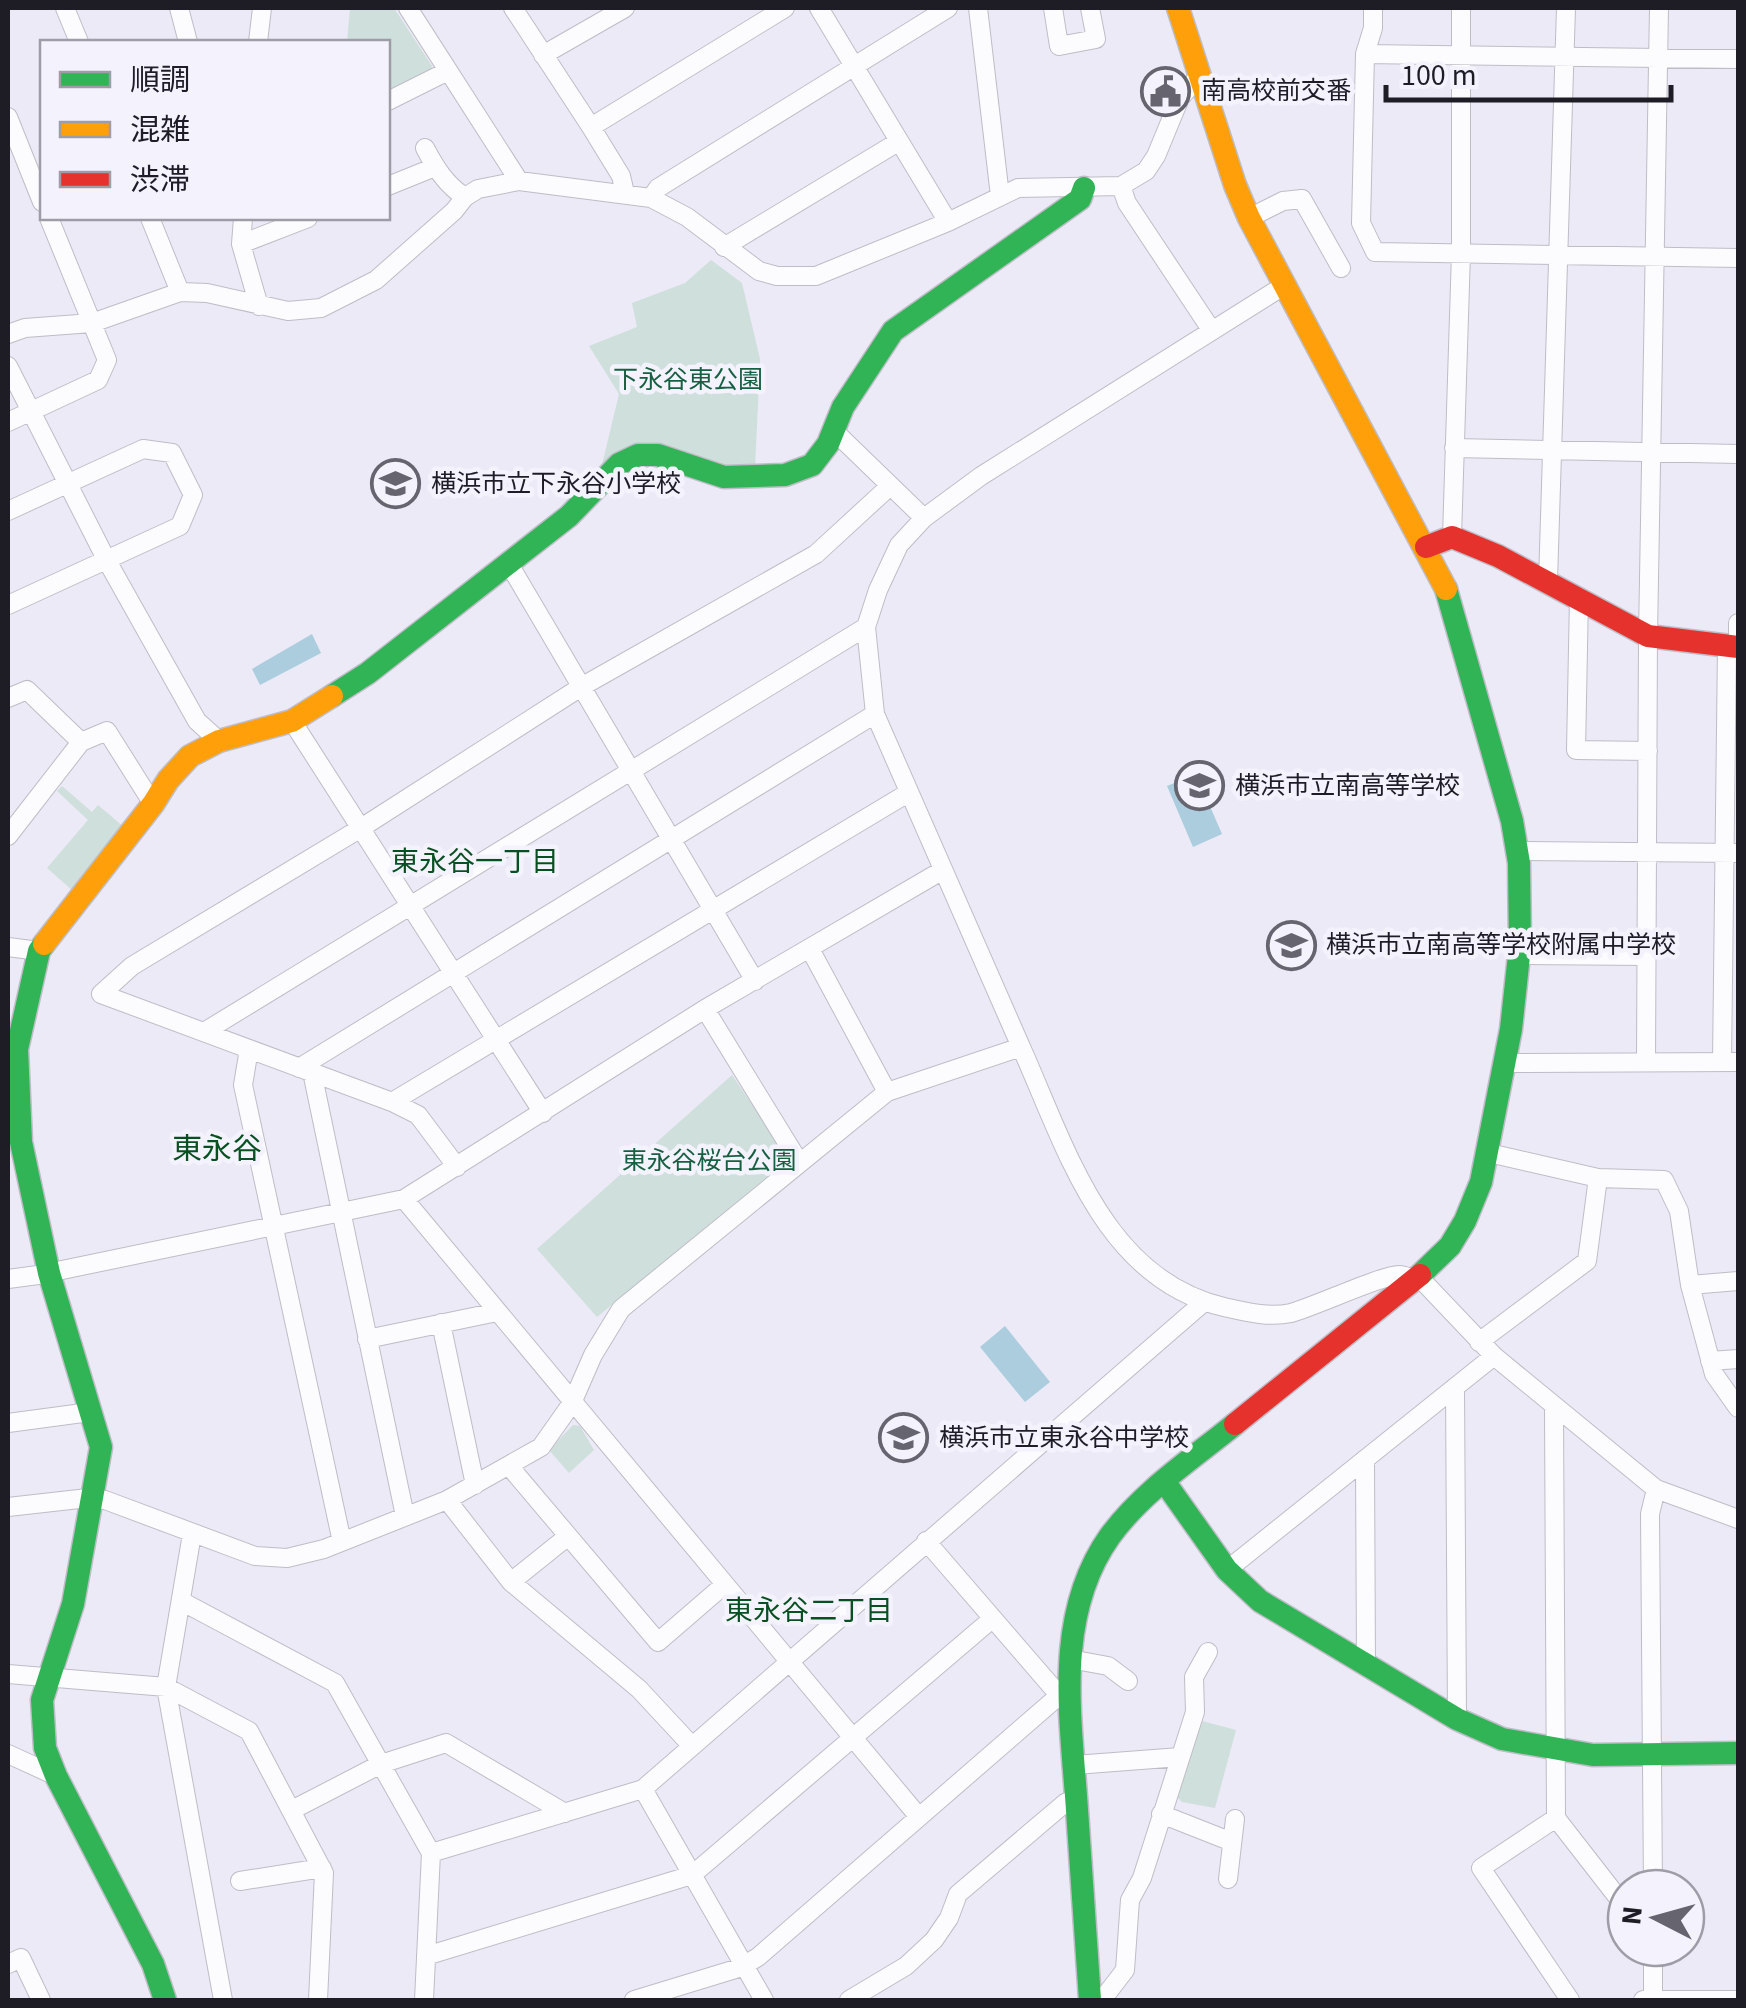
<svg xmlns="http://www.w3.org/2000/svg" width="1746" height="2008" font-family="'Source Sans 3','Noto Sans JP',sans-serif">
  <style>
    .green { fill: #cfdfdb }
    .water { fill: #abcddd }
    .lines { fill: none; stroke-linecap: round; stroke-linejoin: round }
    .street-casing { stroke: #bebdc7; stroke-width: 20 }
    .fast-casing { stroke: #bebdc7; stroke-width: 25 }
    .slow-casing { stroke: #bebdc7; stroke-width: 25 }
    .jam-casing { stroke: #bebdc7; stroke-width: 25 }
    .street { stroke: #fcfcfe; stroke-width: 18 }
    .fast { stroke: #30b455; stroke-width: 22 }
    .slow { stroke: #ff9f0a; stroke-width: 22 }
    .jam { stroke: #e5322d; stroke-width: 22 }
    .labels { text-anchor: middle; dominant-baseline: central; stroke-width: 9; stroke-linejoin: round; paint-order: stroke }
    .poi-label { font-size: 25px; fill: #1e1c25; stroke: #f4f3fd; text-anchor: start }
    .park-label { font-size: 25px; fill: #176041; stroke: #f4f3fd }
    .neighbourhood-label { font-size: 28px; fill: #085022; stroke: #f4f3fd }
    .quarter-label { font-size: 30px; fill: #085022; stroke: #f4f3fd }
  </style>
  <rect width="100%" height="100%" fill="#ebeaf6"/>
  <path class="green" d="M350,8H394L432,66L429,76L388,93V42H347Z
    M711,260L742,283L760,359L755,469L740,471L678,451L600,473L619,394L589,346L637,327L632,303L685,283Z
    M62,786L92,812L98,805L125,828L72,890L47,868L88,820L57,791Z
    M732,1075L789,1159L597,1317L537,1249Z
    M573,1425L580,1426L594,1450L569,1473L549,1450Z
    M1202,1721L1236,1730L1215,1808L1182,1802L1177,1797Z"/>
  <path class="water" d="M312,634L321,653L260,685L252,669Z
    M1196,774L1222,834L1193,847L1167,786Z
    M1005,1326L1050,1382L1025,1402L980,1347Z"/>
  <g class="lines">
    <defs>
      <path id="street" d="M65,8L79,42
        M179,8L188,42
        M408,8L519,181
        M513,8L591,127L621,176L625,193
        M819,8L948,222
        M978,8L1000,196
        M1053,8L1059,46L1096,39L1090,8
        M1373,8V28L1365,54L1361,223L1375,252L1738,258
        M258,42L262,8
        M1365,54L1738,59
        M543,55L625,8
        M388,101L448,71
        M8,117L42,202
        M591,127L785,8
        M425,148C435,167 446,185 465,197
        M388,186L435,167
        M1121,186L1127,203L1212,331
        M651,198L658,188L948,8
        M150,218L180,292
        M243,218L241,244L259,306
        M1249,218L1283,201L1302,199L1341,268
        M241,244L308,218
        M724,247L898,142
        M8,334L25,328L92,323L180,292L207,293L288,311L321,308L376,280L454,211L465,197L478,189L519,181L651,198L687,217L759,271L777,276H816L948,222L1018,188L1121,186L1146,171L1156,156L1180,98L1200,75
        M8,366L106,559L197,721L219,741
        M8,422L98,380L107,360L49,218
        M833,430L924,518
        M1454,448L1738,454
        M8,511L143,449L172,453L193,495L180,526L8,605
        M1452,537L1461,253V8
        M509,564L755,981
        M1548,581L1566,8
        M1579,597L1576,750L1648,751
        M1738,647V623
        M8,698L27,690L81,742
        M292,721L543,1113
        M8,836L81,742L107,731L153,804
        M1518,851L1738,853
        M8,947L39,951
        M810,949L887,1092
        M1521,955L1646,956
        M705,1009L799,1162
        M204,1032L866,627
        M1021,1047L875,714L866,627L878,590L899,545L924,518L981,476L1285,285
        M249,1049L243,1085L342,1542
        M1646,1062L1648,636L1659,8
        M1722,1062L1727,646
        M1504,1063L1738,1062
        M299,1068L875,714
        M312,1072L405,1516
        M392,1102L908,793
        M1489,1153L1598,1178L1664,1180L1679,1211L1690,1285L1714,1374L1738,1408
        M457,1167L418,1115L392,1102L101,994L132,966L361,828L581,687L816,554L890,486
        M1418,1276L1494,1356L1656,1489L1738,1519
        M8,1279L38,1275L404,1199
        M1690,1285L1738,1281
        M441,1323L475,1485
        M367,1339L497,1312
        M1479,1342L1587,1261L1598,1178
        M1710,1361L1738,1359
        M1455,1387L1457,1719
        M1554,1408L1556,1818L1626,1908
        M8,1423L90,1412
        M1365,1459L1366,1666
        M509,1466L658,1642L724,1585
        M447,1500L511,1582L639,1689L692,1746
        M8,1507L88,1498L105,1500L255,1556L287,1558L324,1549L447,1500L541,1447L572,1403L593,1355L621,1309L887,1092L1021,1047C1066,1147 1103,1279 1224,1307C1246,1312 1269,1318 1291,1313C1316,1306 1382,1275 1399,1275C1405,1275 1409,1278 1414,1279
        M192,1534L166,1687L223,2000
        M926,1541L1059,1695
        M1227,1570L1494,1356
        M511,1582L567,1537
        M181,1601L335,1683L431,1853L424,2000
        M1070,1659L1108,1666L1128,1681
        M8,1674L166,1687L249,1731L324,1873L318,2000
        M8,1754L56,1776
        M1075,1765L1180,1757
        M643,1789L764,2000
        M292,1810L381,1764L446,1743L565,1813
        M1161,1814L1232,1842
        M919,1817L404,1199L705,1009L943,870
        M1556,1818L1481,1868L1570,2000
        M431,1853L643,1789L1204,1302
        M1228,1879L1235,1819
        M240,1881L322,1868
        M1653,1888L1650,1514L1656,1489
        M426,1956L692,1875L992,1619
        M8,1964L21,1958L41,2000
        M1653,1999V1948
        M634,2000L739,1968L758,1957L1069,1687
        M849,2000L906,1966L934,1940L949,1918L958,1894L1065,1803L1077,1797
        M1102,2000L1125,1970L1130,1900L1142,1878L1195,1712L1194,1677L1208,1652
        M1643,2000H1738"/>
      <path id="fast" d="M332,696L368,673L569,516L619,464L638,455H658L724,477L785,475L812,465L828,444L843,407L893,331L1080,199L1084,188
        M44,944L39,951L17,1049L21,1142L49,1273L101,1447L73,1604L42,1700L45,1748L56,1776L153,1964L165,2000
        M1420,1275L1450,1246L1465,1221L1481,1182L1511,1029L1520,946L1519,863L1512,821L1446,589
        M1164,1481L1227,1570L1260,1601L1457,1719L1502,1739L1593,1755L1738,1753
        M1090,2000C1086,1937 1081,1873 1077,1810C1071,1719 1053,1616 1110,1536C1143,1491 1192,1459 1235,1424"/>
      <path id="slow" d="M1178,8L1235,185L1249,218L1446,589
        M44,944L153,804L168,780L190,756L219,741L292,721L332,696"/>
      <path id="jam" d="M1426,547L1452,537L1498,556L1648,636L1738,647
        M1235,1424L1420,1275"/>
    </defs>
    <use href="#street" class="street-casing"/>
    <use href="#fast" class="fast-casing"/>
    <use href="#slow" class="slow-casing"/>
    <use href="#jam" class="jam-casing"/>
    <use href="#street" class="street"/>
    <use href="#fast" class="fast"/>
    <use href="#slow" class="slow"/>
    <use href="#jam" class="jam"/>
  </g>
  <defs>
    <symbol id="civic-ring" viewBox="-11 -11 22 22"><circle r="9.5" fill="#f4f3fd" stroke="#66646e" stroke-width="1.5"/><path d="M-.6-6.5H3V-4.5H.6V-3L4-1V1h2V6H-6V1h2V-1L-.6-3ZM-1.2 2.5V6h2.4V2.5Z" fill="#66646e"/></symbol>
    <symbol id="school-ring" viewBox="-11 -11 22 22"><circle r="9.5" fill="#f4f3fd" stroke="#66646e" stroke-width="1.5"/><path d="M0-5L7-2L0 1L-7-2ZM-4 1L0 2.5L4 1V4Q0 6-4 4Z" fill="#66646e"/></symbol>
  </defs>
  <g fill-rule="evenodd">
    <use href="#civic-ring" x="1138" y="64" width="55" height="55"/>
    <use href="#school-ring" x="368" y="456" width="55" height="55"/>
    <use href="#school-ring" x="1172" y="758" width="55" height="55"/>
    <use href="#school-ring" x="1264" y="918" width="55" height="55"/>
    <use href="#school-ring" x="876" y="1410" width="55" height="55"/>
  </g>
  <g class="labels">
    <g class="poi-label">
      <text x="1201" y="91">南高校前交番</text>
      <text x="431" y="484">横浜市立下永谷小学校</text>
      <text x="1235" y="786">横浜市立南高等学校</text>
      <text x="1326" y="945">横浜市立南高等学校附属中学校</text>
      <text x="939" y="1438">横浜市立東永谷中学校</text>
    </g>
    <g class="park-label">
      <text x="688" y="380">下永谷東公園</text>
      <text x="709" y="1161">東永谷桜台公園</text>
    </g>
    <g class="neighbourhood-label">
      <text x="475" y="862">東永谷一丁目</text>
      <text x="809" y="1611">東永谷二丁目</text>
    </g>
    <g class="quarter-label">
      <text x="217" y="1149">東永谷</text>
    </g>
  </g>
  <rect width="1746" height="2008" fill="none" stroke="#1e1c25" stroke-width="20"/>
  <rect x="40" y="40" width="350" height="180" fill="#f4f3fd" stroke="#9e9da7" stroke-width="2.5"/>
  <rect x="60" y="72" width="50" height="15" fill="#30b455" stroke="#9e9da7" stroke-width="2.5"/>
  <text x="130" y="90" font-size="30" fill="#1e1c25">順調</text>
  <rect x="60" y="122" width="50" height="15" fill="#ff9f0a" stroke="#9e9da7" stroke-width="2.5"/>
  <text x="130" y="140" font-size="30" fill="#1e1c25">混雑</text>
  <rect x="60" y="172" width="50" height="15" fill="#e5322d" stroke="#9e9da7" stroke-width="2.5"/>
  <text x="130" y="190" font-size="30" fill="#1e1c25">渋滞</text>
  <g transform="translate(1656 1918) rotate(276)"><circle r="48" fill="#f4f3fd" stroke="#9e9da7" stroke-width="2.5"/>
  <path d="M0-8L18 38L0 25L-18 38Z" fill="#66646e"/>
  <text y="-15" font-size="28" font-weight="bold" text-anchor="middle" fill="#1e1c25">N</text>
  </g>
  <path d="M1386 85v15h285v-15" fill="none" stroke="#1e1c25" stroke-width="5"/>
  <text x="1401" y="85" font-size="30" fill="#1e1c25" stroke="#f4f3fd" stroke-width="8" paint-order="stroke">100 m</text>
</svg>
